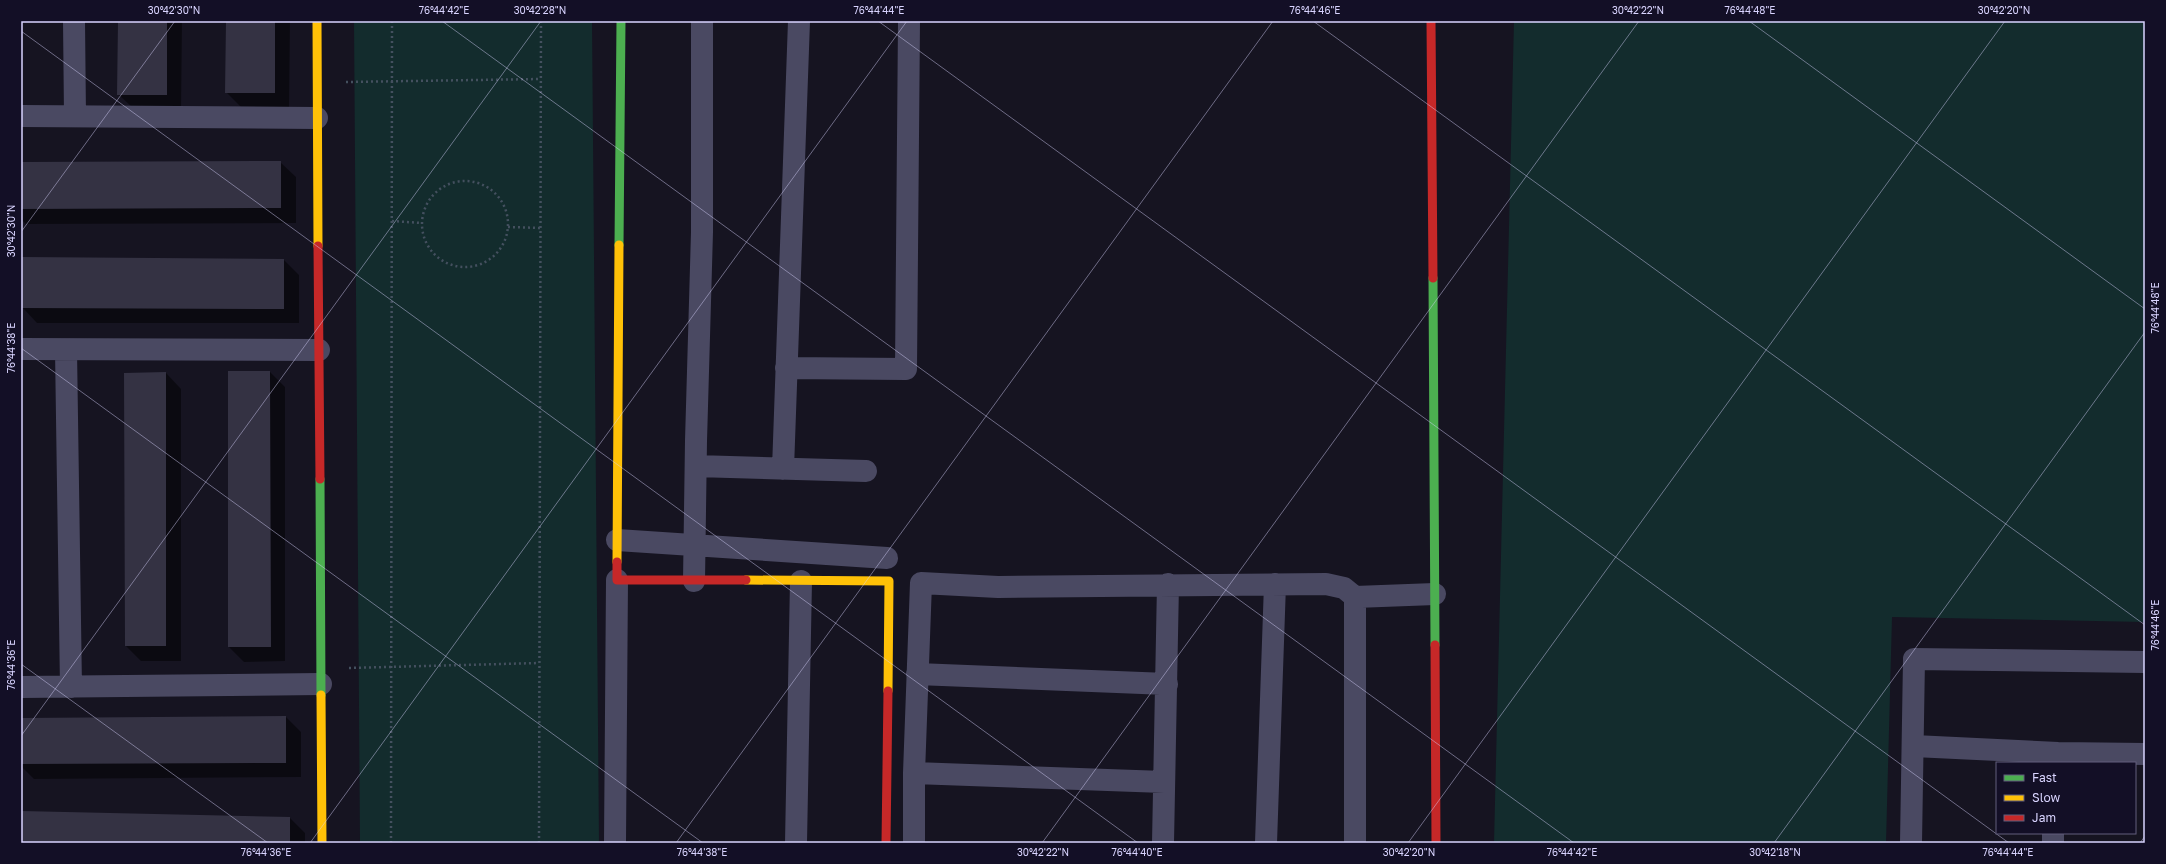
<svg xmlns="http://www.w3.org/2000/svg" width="2166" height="864" font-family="'Golos Text',sans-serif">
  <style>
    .green { fill: #132c2d }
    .shadow { fill: #0007 }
    .building { fill: #343243 }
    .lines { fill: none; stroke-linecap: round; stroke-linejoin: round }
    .path { stroke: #44505f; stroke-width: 2.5; stroke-dasharray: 2 3; stroke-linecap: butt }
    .street { stroke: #4a4962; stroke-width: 22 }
    .fast { stroke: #4caf50; stroke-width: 9 }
    .slow { stroke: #ffc107; stroke-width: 9 }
    .jam { stroke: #c62828; stroke-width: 9 }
    .ticks { fill: none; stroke: #d9d4ff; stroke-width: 1; stroke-opacity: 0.45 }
    .neatline { fill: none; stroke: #d9d4ff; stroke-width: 1.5 }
    .ticks-label { font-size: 10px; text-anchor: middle; fill: #d9d4ff }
  </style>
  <rect width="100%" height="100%" fill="#161421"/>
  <path class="green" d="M354,21H592L599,843H360Z
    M1514,21H2145V622L1892,617L1886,843H1494Z"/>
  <path class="shadow" d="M119,21H182L181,110L134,109L118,94Z
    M227,21H290L289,108H242L226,92Z
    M280,162L296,177V223L26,224L21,219V163Z
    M284,260L299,275V323H37L22,307Z
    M229,372H270L285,387V661L244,662L229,647Z
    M166,373L181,389V661H141L126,646Z
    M286,717L301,732V777L34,779L21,766V719Z
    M21,812L290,818L305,833V843H21Z"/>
  <path class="building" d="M118,21H167V95H117Z
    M226,21H275V93H225Z
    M281,161V208L21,209V162Z
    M22,257L284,259V309L21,308Z
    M228,371H270L271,647H228Z
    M166,372V646H125L124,373Z
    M286,716V763L21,764V718Z
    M21,811L290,817V843H21Z"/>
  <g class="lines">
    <path class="path" d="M346,82L541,79
      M422 224a43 43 0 1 1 86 0a43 43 0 1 1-86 0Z
      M392,221L422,223
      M508,227L541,228
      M349,668L539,663
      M391,843L392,21
      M539,843L541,21"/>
    <path class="street" d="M74,21L75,116
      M21,116L317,118
      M21,349L319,350
      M66,350L71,687
      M786,368L906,369L909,21
      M696,466L866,471
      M783,469L799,21
      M617,540L887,558
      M694,581L696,441L702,232V21
      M917,674L1167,684
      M21,687L321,684
      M1914,746L2058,753L2145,754
      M914,773L1164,782
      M615,843L617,580
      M796,843L801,581
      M914,843V773L921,583L998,587L1326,584L1344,588L1355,597L1435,594
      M1163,843L1168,584
      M1266,843L1275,584
      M1355,843V597
      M1911,843L1914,659L2145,662
      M2053,843V833"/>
    <path class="fast" d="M619,245L621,21
      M1433,278L1435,645
      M320,479L321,695"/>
    <path class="slow" d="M317,21L318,246
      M617,562L619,245
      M746,580L889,581L888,691
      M321,695L322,843"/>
    <path class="jam" d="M1431,21L1433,278
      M318,246L320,479
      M617,562V580H746
      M1435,645L1436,843
      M886,843L888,691"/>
  </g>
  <path class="ticks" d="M442,21L1574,843M878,21L2009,843M1313,21L2145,625M1749,21L2145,309M21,31L1138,843M21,232L175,21M21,348L703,843M21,664L268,843M21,736L541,21M310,843L907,21M676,843L1273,21M1042,843L1639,21M1408,843L2005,21M1774,843L2145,332M2140,843L2145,836"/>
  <rect width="2166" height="864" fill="none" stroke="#130f26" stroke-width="44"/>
  <rect x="1996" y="762" width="140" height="72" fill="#130f26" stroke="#625e7d"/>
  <rect x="2004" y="775" width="20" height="6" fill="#4caf50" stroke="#625e7d"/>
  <text x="2032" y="782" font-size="12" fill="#d9d4ff">Fast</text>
  <rect x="2004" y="795" width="20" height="6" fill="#ffc107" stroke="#625e7d"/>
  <text x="2032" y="802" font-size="12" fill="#d9d4ff">Slow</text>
  <rect x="2004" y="815" width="20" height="6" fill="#c62828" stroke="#625e7d"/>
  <text x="2032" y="822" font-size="12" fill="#d9d4ff">Jam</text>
  <rect x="22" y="22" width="2122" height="820" class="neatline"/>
  <g class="ticks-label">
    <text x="174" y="14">30°42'30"N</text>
    <text x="444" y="14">76°44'42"E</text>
    <text x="540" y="14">30°42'28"N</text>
    <text x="879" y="14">76°44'44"E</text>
    <text x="1315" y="14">76°44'46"E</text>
    <text x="1638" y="14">30°42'22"N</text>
    <text x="1750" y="14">76°44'48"E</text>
    <text x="2004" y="14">30°42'20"N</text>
    <text transform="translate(11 231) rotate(-90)" y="4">30°42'30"N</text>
    <text transform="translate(2155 308) rotate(-90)" y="4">76°44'48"E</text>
    <text transform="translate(11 348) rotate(-90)" y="4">76°44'38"E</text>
    <text transform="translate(2155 625) rotate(-90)" y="4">76°44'46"E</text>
    <text transform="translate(11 665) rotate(-90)" y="4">76°44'36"E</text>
    <text x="266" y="856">76°44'36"E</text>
    <text x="702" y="856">76°44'38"E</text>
    <text x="1043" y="856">30°42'22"N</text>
    <text x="1137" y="856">76°44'40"E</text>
    <text x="1409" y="856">30°42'20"N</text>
    <text x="1572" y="856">76°44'42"E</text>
    <text x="1775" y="856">30°42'18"N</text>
    <text x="2008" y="856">76°44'44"E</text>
  </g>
</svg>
